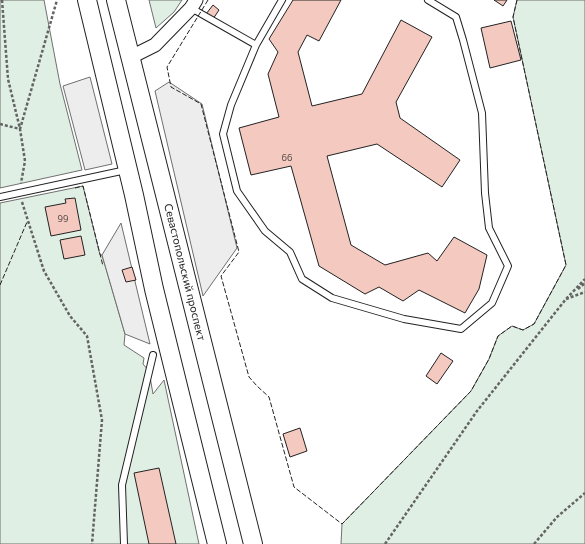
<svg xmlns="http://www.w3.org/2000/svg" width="585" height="544" viewBox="0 0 585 544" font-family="Commissioner,sans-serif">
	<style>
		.green { fill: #e0efe3; stroke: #6f6f6f }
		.parking { fill: #ededed; stroke: #6f6f6f }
		.building { fill: #f3c9c0; stroke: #222 }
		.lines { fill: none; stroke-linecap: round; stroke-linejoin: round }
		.service-casing { stroke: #222; stroke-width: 8 }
		.minor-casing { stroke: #222; stroke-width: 15 }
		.secondary-casing { stroke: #222; stroke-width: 20 }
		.path { stroke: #646464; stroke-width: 2.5; stroke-dasharray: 3 2; stroke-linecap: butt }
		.service { stroke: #fff; stroke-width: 6 }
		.minor { stroke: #fff; stroke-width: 13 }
		.secondary { stroke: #fff; stroke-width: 18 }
		.fence { stroke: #222; stroke-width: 1; stroke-dasharray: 5 2; stroke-linecap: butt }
		.labels { text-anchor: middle; stroke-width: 3; stroke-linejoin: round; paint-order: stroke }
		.number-label { font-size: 9px; fill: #564c4a }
		.street-label { font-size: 11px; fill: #222; stroke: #fff }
	</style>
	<rect width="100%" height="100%" fill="#fff"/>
	<!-- green -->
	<path class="green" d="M0,0H44L60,84L82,170L0,188Z
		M149,0H182L174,12L156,28Z
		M517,0H585V544H341L342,524L471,391L489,359L498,336L512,326L523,330L534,324L566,265L513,17Z
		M83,186L100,255H102L125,334L124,345L144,358L143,364L149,371L153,394L164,380L199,544H0V203Z"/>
	<!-- parking -->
	<path class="parking" d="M90,77L112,164L85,170L63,86Z
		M169,82L202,104L237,248L203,296L155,91Z
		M121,223L150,344L125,334L102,255Z"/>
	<!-- building -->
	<path class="building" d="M293,0H341L319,41L307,35L298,52L312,106L362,94L401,20L432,37L396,102L400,118L460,160L442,187L377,144L327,156L351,245L385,265L428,253L437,261L454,237L487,255L479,289L465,313L419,290L403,301L379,287L365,294L319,266L291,166L251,175L239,128L279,117L268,74L278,52L269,39Z
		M494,0H507L503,6Z
		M213,5L219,10L213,19L206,14Z
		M511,21L521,60L490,68L481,28Z
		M75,198L81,230L51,236L45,207L66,203L65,199Z
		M81,236L85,255L64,259L60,240Z
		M132,267L136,280L126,282L122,270Z
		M441,353L453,361L437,384L426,376Z
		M300,428L307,451L290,457L283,434Z
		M159,468L176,544H149L134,473Z"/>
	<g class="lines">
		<!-- service casing -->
		<g class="service-casing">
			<path id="service" d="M191,8L256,45L231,105L223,134L237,191L265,231L290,252L302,279L332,298L404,319L461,329L492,303L508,266L489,228L485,193L482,113L463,40L456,17L428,0
				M256,45L282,0
				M0,197L126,170
				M124,544L122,485L153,355"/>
		</g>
		<!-- minor casing -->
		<g class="minor-casing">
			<path id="minor" d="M131,57L155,45L191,8L196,0"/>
		</g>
		<!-- secondary casing -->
		<g class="secondary-casing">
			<path id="secondary" d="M87,0L134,195L154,289L217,544
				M116,0L253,544"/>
		</g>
		<!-- path -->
		<path class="path" d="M2,0L8,79L20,129L25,161L21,183
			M0,124L20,129L57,0
			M22,202L44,271L70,316L87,336L102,420L92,544
			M578,289L585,283
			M566,299L585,292
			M385,544L477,411L566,299L585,279
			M534,544L557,517L585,493"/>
		<!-- service -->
		<use href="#service" class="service"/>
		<!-- minor -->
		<use href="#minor" class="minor"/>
		<!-- secondary -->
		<use href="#secondary" class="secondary"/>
		<!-- fence -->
		<path class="fence" d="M208,0L167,67L171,87L201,104L239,252L221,276L249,377L257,386L269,397L294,487L342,524L471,391L489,359L498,336L512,326L523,330L534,324L566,265L513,17L517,0
			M75,188L83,186L103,266
			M0,285L27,222"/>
	</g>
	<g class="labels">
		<!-- number labels -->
		<g class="number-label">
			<text x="287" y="161">66</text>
			<text x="63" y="222">99</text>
		</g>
		<!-- street labels -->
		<g class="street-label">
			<text transform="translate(185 272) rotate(76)" y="4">Севастопольский проспект</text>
		</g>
	</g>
</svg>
